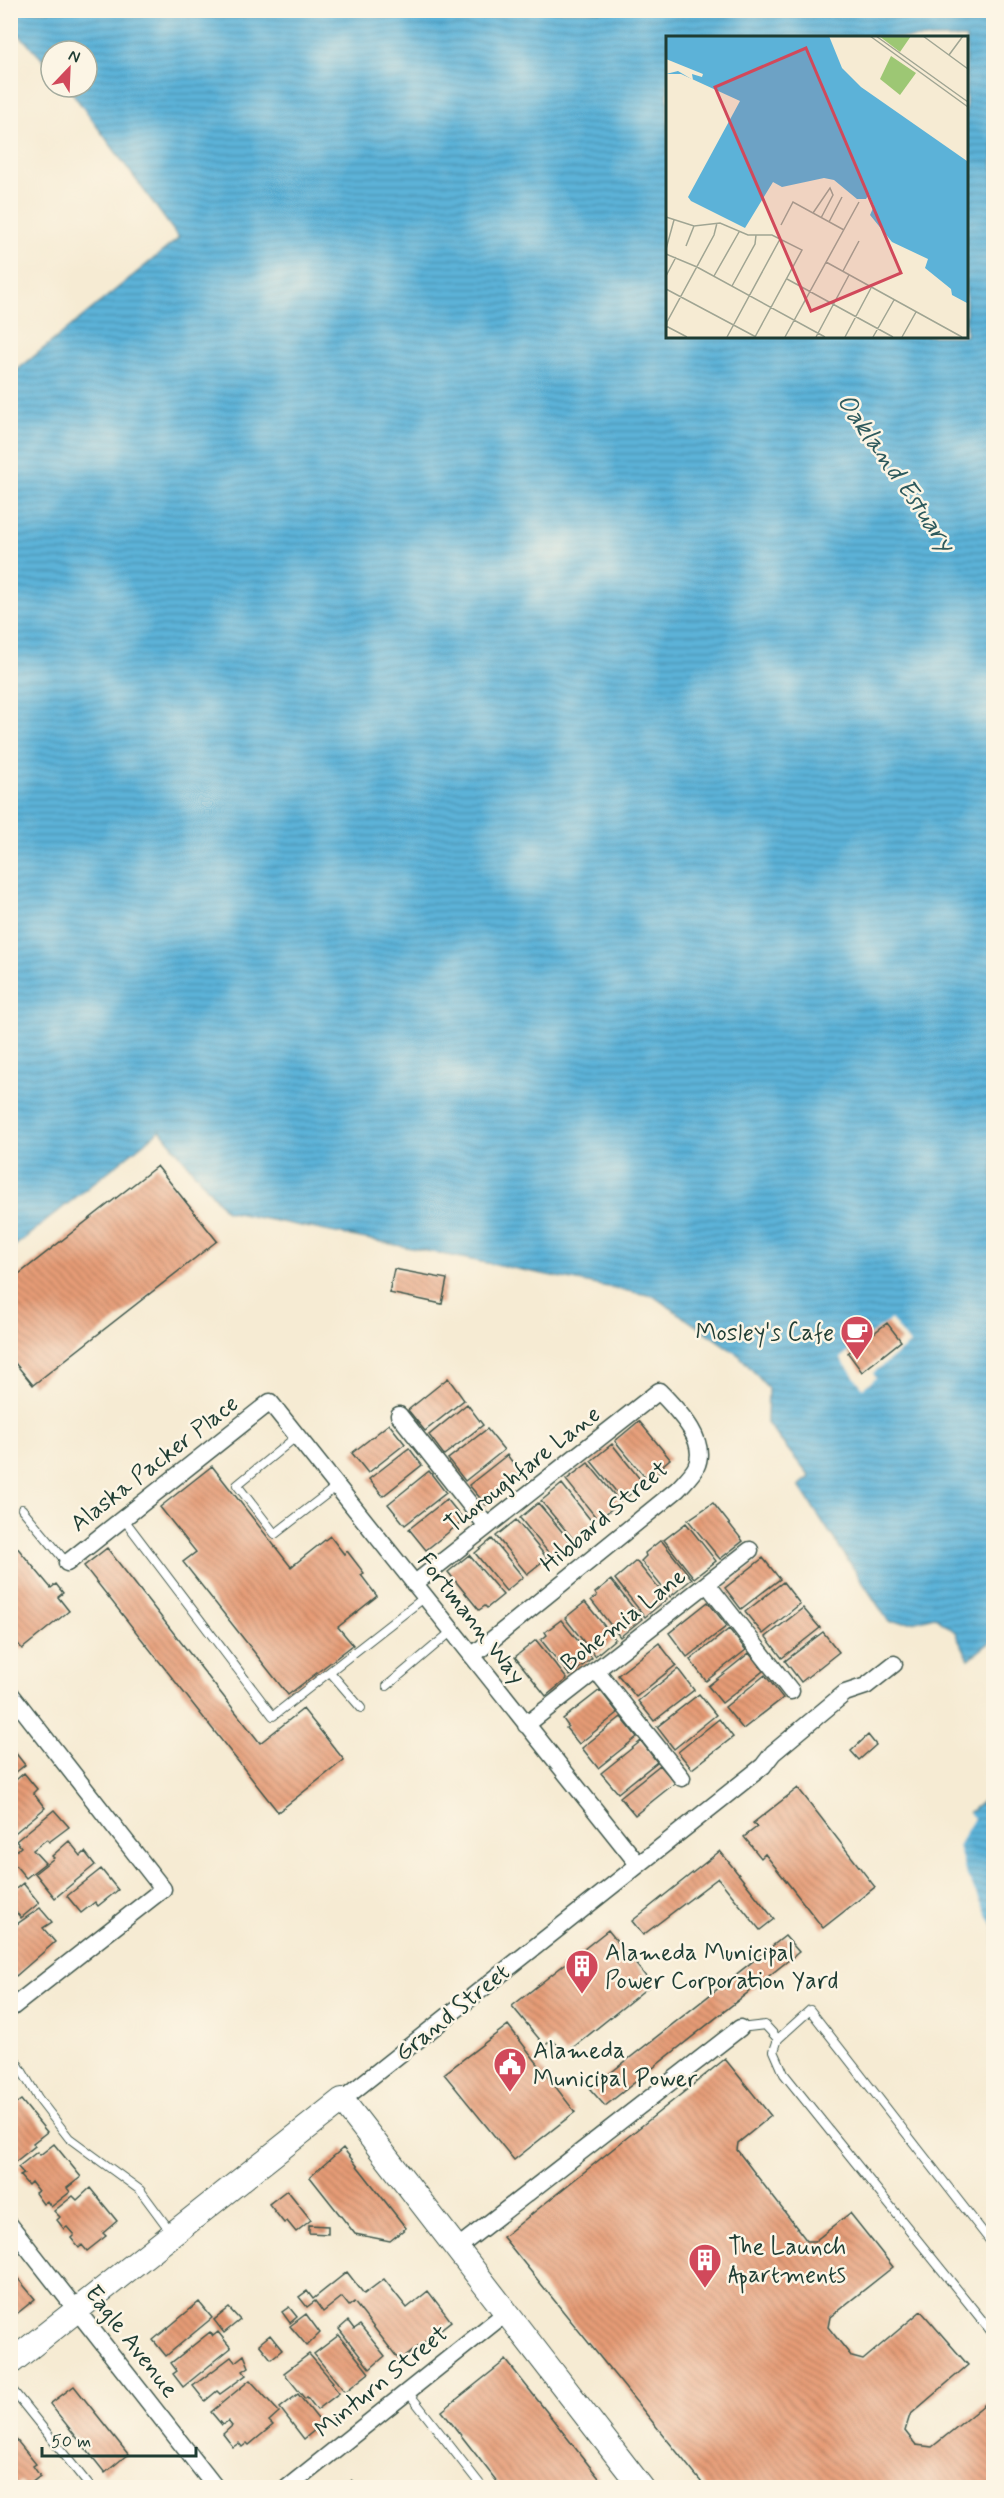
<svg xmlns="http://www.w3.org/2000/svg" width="1004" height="2498" viewBox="0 0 1004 2498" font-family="Mynerve,sans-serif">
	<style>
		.water { fill: url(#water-rules); stroke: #3e7886; stroke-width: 1.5; fill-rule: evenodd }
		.pier { fill: #f6ebd3 }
		.building { fill: url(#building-back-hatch) }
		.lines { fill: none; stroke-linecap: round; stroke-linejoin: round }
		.lane-casing { stroke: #3f574c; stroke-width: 10 }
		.street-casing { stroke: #3f574c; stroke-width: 19 }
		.secondary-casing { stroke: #3f574c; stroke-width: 26 }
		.lane { stroke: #fff; stroke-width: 8 }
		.street { stroke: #fff; stroke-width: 16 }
		.secondary { stroke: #fff; stroke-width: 24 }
		.labels { text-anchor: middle; stroke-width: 5; stroke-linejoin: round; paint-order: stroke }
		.poi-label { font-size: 24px; fill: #1f3d34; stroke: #fcf5e5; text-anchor: start }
		.street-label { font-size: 24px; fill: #1f3d34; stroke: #fcf5e5 }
		.water-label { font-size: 26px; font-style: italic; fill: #2e5a5d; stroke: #fcf5e5 }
		.inset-road { fill: none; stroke: #a0a593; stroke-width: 1.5 }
		.view { fill: #d1495b; fill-opacity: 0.15; stroke: #d1495b; stroke-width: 3 }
		.inset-edge { fill: none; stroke: #1f3d34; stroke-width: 3 }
	</style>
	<defs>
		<pattern id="water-rules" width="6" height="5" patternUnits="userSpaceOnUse" patternTransform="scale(1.5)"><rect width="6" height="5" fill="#5cb2d8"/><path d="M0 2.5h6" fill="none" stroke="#4b92b0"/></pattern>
		<pattern id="building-back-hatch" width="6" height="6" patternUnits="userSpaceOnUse" patternTransform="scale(1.5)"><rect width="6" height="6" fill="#e69b76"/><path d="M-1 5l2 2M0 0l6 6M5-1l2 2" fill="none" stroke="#ba8062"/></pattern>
	</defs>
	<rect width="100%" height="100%" fill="#fcf5e5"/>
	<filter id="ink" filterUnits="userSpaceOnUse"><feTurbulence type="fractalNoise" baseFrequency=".0167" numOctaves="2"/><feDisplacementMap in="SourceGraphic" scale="12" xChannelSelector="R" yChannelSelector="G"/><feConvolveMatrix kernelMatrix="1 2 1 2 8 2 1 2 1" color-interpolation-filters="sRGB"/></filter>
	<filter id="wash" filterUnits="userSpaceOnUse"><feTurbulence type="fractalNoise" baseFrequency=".008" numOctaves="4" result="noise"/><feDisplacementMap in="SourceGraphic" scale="24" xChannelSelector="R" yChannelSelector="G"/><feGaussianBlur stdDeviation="1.35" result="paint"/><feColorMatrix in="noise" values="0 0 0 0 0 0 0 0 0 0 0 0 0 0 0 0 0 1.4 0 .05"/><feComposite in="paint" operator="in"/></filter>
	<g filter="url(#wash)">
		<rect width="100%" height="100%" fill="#f6ebd3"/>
		<!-- water -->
		<path class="water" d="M11,11H993V1640L969,1659L955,1632L935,1616L912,1622H889L799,1486L810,1477L767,1423L768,1388L740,1356L653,1296L226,1211L160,1130L11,1249V375L179,238L68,87H87V51H51V68L11,26ZM668,38H966V336H668Z
			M993,1792V1967L946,1833Z"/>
		<!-- pier -->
		<path class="pier" d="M891,1319L910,1344L873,1373L876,1378L863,1388L840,1358Z
			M967,1811L974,1818L958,1846L966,1874L993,1926L994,1970L991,1968L946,1852L943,1833Z"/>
		<g id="blocks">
			<!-- building -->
			<path class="building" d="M157,1166L217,1241L33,1385L10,1357V1281Z
				M394,1269L447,1279L442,1304L389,1293Z
				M887,1323L901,1341L862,1372L848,1353Z
				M448,1378L464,1400L425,1431L408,1410Z
				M467,1404L483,1425L444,1455L429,1435Z
				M639,1421L670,1459L663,1465L665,1468L648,1481L615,1441Z
				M389,1424L405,1444L368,1473L352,1453Z
				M487,1429L504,1450L465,1481L448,1459Z
				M612,1444L643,1483L623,1500L591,1461Z
				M409,1448L422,1465L383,1496L369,1479Z
				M507,1455L523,1476L486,1505L469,1485Z
				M588,1463L620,1502L598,1520L566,1480Z
				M212,1466L291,1567L330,1536L344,1554L347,1551L364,1573L361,1575L377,1596L338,1627L353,1645L288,1695L183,1562L196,1552L160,1507Z
				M429,1471L446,1493L405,1525L388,1504Z
				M562,1484L593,1523L573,1539L541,1501Z
				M447,1499L464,1520L426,1550L409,1529Z
				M538,1503L570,1541L552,1557L520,1518Z
				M713,1503L743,1541L720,1559L688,1520Z
				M516,1520L547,1558L527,1574L496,1536Z
				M686,1523L716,1561L694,1578L664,1540Z
				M10,1539L51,1588L56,1584L63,1593L58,1597L69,1611L22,1649L10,1634Z
				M492,1539L523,1577L506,1591L475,1553Z
				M661,1540L692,1579L670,1597L641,1561L646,1556L645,1553Z
				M107,1548L260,1743L303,1709L344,1760L278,1812L84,1566Z
				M469,1555L503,1595L487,1608L485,1606L479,1610L448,1572Z
				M763,1558L780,1579L741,1609L725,1588Z
				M636,1561L667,1599L645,1617L615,1579Z
				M611,1580L642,1619L620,1637L591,1600L597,1596L595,1593Z
				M783,1582L800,1604L763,1634L745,1612Z
				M585,1602L615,1639L595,1656L565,1618Z
				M708,1602L727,1626L687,1657L669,1633Z
				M803,1608L820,1628L782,1658L766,1637Z
				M561,1620L592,1658L570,1676L541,1640L547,1635L545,1632Z
				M729,1629L746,1650L706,1681L690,1660Z
				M823,1632L839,1652L801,1682L785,1661Z
				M536,1640L567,1679L546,1696L515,1657Z
				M659,1643L676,1665L636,1697L618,1675Z
				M749,1653L763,1671L722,1703L708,1686Z
				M678,1669L694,1690L654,1721L638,1701Z
				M765,1675L783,1698L743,1729L725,1707Z
				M600,1690L618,1713L579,1744L566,1728L568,1726L563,1719Z
				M699,1694L716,1715L674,1749L657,1727Z
				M621,1717L637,1737L598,1768L582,1748Z
				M719,1719L733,1737L692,1769L678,1752Z
				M868,1735L876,1745L859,1760L851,1751Z
				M641,1741L657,1762L618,1793L601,1773Z
				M14,1751L25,1765L10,1777V1752Z
				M660,1765L675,1783L635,1815L620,1797Z
				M24,1773L37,1789L33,1793L45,1808L10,1837V1785Z
				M798,1788L875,1887L823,1928L765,1854L761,1858L744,1837L757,1827L753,1823Z
				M54,1810L69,1827L49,1842L47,1839L33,1850L45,1863L26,1878L10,1859V1856L21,1847L16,1841Z
				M69,1841L81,1856L85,1852L95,1865L55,1898L35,1873L54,1858L52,1856Z
				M720,1851L774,1919L760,1930L718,1878L643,1935L632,1921Z
				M101,1869L118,1890L98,1906L95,1902L81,1913L67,1896Z
				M23,1883L39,1903L21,1918L10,1905V1890L12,1892Z
				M40,1908L52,1922L43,1928L55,1942L16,1976L10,1969V1929Z
				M608,1930L652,1984L565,2054L552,2039L545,2046L512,2006Z
				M785,1936L799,1952L605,2106L590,2089Z
				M508,2025L575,2112L514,2160L444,2074Z
				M725,2059L771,2116L738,2143L737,2150L807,2241H815L850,2213L893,2267L830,2317L828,2327L852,2357L863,2360L921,2311L968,2365L910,2415L905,2431L916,2445L932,2447L994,2397V2484L989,2488H706L503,2237Z
				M21,2100L47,2132L33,2143L35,2146L15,2162L10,2155V2108Z
				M54,2144L81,2177L67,2188L70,2192L51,2207L47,2201L43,2204L35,2193L38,2191L31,2182L28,2185L20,2176L24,2174L18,2167L37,2152L40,2155Z
				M343,2148L406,2228L390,2241L355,2234L310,2177Z
				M90,2188L117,2221L103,2233L106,2236L87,2251L82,2245L79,2248L71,2238L74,2235L67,2227L64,2229L57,2220L60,2217L54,2211L73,2196L77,2200Z
				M287,2190L311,2220L296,2232L287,2221L284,2223L269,2204Z
				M309,2225L328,2226V2234L309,2233Z
				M10,2269L35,2299L14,2316L10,2312Z
				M347,2272L364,2294L384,2279L407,2308L428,2291L451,2321L400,2361L354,2302L349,2306L342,2297L323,2312L315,2301L307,2307L299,2297L307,2291L313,2299Z
				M199,2302L212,2318L166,2356L153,2340Z
				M289,2307L297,2317L290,2323L282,2312Z
				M229,2308L240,2320L224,2333L214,2320Z
				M306,2314L320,2333L307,2346L290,2326Z
				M348,2321L354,2329L360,2325L385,2356L370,2369L339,2329Z
				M210,2332L213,2336L218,2332L231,2348L183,2387L173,2374L177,2371L171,2363Z
				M270,2335L282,2350L271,2359L259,2344Z
				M339,2335L369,2373L345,2392L314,2354Z
				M309,2354L333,2382L331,2383L339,2393L317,2410L307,2397L305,2399L284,2373Z
				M244,2355L249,2367L243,2371L246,2375L220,2394L217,2391L205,2401L193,2386L231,2357L235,2362Z
				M506,2360L602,2482L597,2486L598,2488H502L442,2411Z
				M250,2380L279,2412L269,2421L273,2425L249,2445L247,2443L242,2447L239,2443L233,2447L223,2434L232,2426L228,2421L222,2425L211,2412Z
				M74,2386L128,2454L105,2473L50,2404Z
				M298,2394L322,2424L304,2439L280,2408Z
				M10,2432L36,2464L33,2466L40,2476L26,2487L21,2481L15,2486L10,2480Z
				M352,2480L358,2488H343Z"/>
		</g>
	</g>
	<g filter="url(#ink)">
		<use href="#blocks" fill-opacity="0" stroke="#3f574c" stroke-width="1.5"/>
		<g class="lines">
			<!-- lane casing -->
			<g class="lane-casing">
				<path id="lane" d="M297,1436L237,1485L275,1534L337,1486
					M22,1509L67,1563
					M123,1518L273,1716L425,1597
					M330,1672L361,1708
					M387,1686L452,1631
					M740,2028L765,2025L778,2039
					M10,2051L38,2098L69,2138L140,2190L171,2232
					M994,2246L810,2010L778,2039L774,2051L784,2074L994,2335
					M10,2387L91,2488
					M407,2391L483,2488"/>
			</g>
			<!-- street casing -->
			<g class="street-casing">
				<path id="street" d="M399,1415L487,1526
					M67,1563L270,1402L638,1864
					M414,1584L659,1391C676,1409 709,1440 696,1467C692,1475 683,1483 678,1489L472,1656
					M707,1584L791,1691
					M596,1670L682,1778
					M10,1693L163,1889L10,2009
					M526,1725L750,1550
					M342,2100L763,1766L773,1753L845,1693L866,1686L894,1664
					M10,2225L216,2488
					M457,2248L740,2028
					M287,2488L507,2312"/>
			</g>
			<!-- secondary casing -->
			<g class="secondary-casing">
				<path id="secondary" d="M10,2363L342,2100L642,2488"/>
			</g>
			<!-- lane -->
			<use href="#lane" class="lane"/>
			<!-- street -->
			<use href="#street" class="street"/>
			<!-- secondary -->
			<use href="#secondary" class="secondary"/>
		</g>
	</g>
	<!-- icons -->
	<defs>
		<g id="cafe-pin" transform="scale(1.725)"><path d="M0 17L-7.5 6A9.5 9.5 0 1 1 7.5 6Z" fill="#d1495b" stroke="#fcf5e5"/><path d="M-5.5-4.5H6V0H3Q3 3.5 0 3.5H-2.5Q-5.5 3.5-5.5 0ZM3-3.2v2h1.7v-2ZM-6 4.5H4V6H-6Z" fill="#fff"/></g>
		<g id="building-pin" transform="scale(1.725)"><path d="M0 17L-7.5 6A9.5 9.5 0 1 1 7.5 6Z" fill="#d1495b" stroke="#fcf5e5"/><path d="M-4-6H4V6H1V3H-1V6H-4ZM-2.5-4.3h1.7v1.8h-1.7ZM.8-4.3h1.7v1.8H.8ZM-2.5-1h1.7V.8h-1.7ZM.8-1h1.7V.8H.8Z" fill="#fff"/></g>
		<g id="civic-pin" transform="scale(1.725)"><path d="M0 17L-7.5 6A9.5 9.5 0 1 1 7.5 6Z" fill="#d1495b" stroke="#fcf5e5"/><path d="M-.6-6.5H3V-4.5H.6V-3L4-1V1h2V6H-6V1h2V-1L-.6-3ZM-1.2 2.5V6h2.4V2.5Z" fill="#fff"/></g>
	</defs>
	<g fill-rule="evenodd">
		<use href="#cafe-pin" x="857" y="1332"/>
		<use href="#building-pin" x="582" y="1966"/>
		<use href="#civic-pin" x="510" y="2064"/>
		<use href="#building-pin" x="705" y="2260"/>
	</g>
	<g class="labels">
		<!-- poi labels -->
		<g class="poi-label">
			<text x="834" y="1340" text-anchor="end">Mosley's Cafe</text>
			<text x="605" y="1960">Alameda Municipal<tspan x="605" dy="28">Power Corporation Yard</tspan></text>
			<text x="533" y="2058">Alameda<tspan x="533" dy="28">Municipal Power</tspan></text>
			<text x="728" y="2254">The Launch<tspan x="728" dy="28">Apartments</tspan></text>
		</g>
		<!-- street labels -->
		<g class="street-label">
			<text transform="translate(154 1463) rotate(-38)" y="8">Alaska Packer Place</text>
			<text transform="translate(522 1469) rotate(-38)" y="8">Thoroughfare Lane</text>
			<text transform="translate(604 1516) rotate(-40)" y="8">Hibbard Street</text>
			<text transform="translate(472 1618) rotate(52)" y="8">Fortmann Way</text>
			<text transform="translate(623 1619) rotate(-38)" y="8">Bohemia Lane</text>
			<text transform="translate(452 2012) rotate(-39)" y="8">Grand Street</text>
			<text transform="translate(132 2341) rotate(52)" y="8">Eagle Avenue</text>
			<text transform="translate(381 2381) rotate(-39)" y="8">Minturn Street</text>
		</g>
		<!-- water labels -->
		<g class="water-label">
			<text transform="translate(897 472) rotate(55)" y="9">Oakland Estuary</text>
		</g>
	</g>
	<!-- overview -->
	<g transform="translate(666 36)">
		<rect width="302" height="302" fill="#f6ebd3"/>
		<path d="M213,0H245L234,16Z" fill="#9dc774"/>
		<path d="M225,20L250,37L234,59L214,43Z" fill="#9dc774"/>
		<path d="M0,0H163L176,32L195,51L301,125V267L286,259L285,253L259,232L262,223L226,206L204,179L208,170L203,158L200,163H191L168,144L158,142L116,151L107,146L79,192L25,165L22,161L74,65L15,38H0Z" fill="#5cb2d8"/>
		<path d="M0,23L37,38L36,41L26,38L27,44L12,35L0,38Z" fill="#f6ebd3"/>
		<path class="inset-road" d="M204,0L302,71M210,0L302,66M257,0L302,33M283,19L297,0M147,177L164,152L167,159L155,182M0,181L28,190L54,187L82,199H106L136,214L89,301M163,186L176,161M115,189L127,166L178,194M20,210L28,190M0,213L8,184M0,218L31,231L159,301M160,226L296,301M177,235L193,205M0,240L10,221M48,240L73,196M121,243L227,301M66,250L89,208L90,199M0,253L90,301M0,290L21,301M0,295L1,286L48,199L51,187M61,301L114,203M119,301L193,166M150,301L183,239M179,301L205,252M207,301L228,264M236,301L250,276"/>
		<path class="view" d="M140,12L235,237L145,275L49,51Z"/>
		<rect width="302" height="302" class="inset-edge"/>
	</g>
	<!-- margin -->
	<rect width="1004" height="2498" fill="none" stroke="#fcf5e5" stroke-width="36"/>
	<!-- north arrow -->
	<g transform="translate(69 69) rotate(23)"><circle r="28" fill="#fcf5e5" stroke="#a4ab9e" stroke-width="1.5"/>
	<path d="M0-4.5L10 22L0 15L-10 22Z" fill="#d1495b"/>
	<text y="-9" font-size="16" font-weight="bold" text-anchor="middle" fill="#1f3d34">N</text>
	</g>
	<!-- scale -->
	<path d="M42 2447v9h154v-9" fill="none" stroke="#1f3d34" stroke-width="3"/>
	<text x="51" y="2447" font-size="18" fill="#1f3d34" stroke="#fcf5e5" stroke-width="4.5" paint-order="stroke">50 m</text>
</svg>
